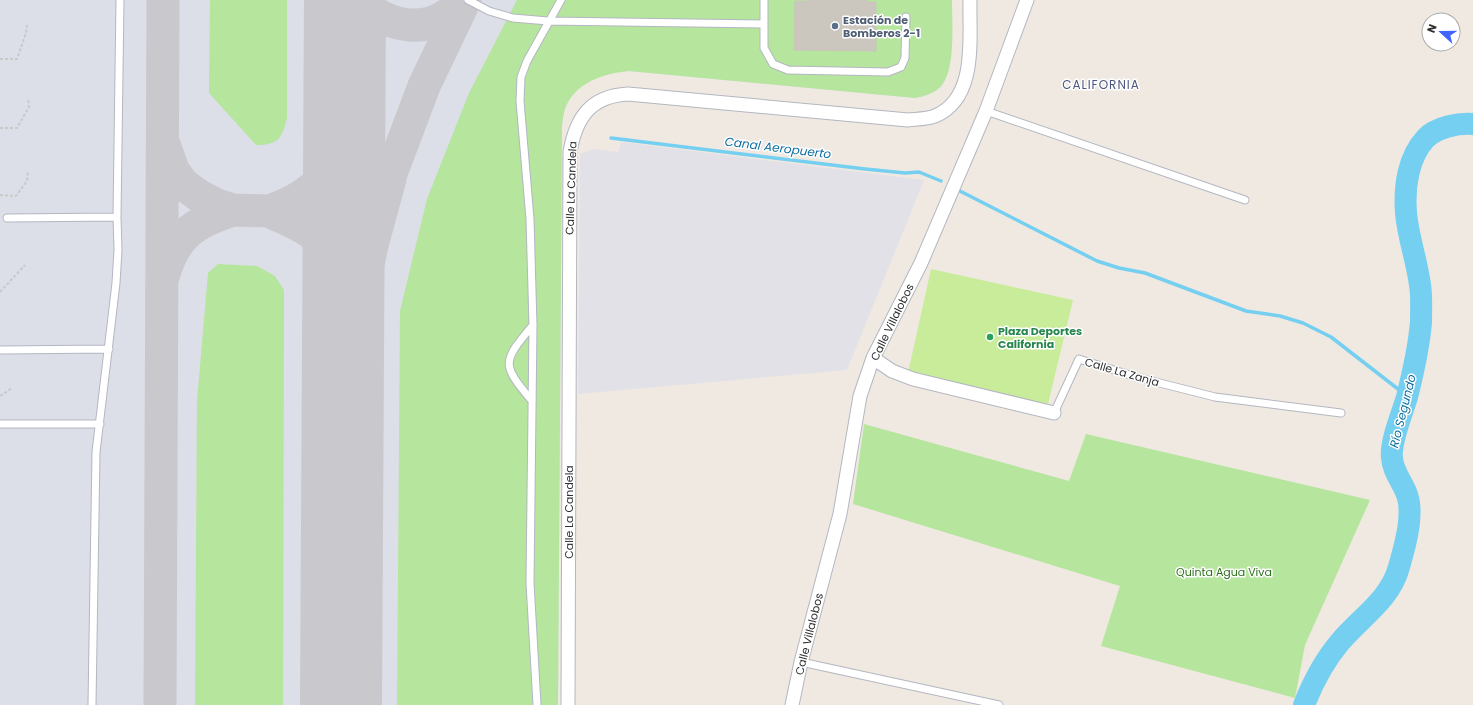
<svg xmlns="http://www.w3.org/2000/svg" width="1473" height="705" viewBox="0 0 1473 705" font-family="Poppins,sans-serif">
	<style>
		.industrial { fill: #e3e1e8 }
		.airport { fill: #dcdee8 }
		.green { fill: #b6e59e }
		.pitch { fill: #c9ec9a }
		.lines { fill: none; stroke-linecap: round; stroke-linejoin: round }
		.stream { stroke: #75cff0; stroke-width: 3.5 }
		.river { stroke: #75cff0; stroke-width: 22 }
		.taxiway { stroke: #c9c8cc; stroke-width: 33 }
		.runway { stroke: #c9c8cc; stroke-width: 82 }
		.building { fill: #cbc7bf; stroke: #cbc5ba }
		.lane-casing { stroke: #b4b7c1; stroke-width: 9 }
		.street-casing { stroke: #b4b7c1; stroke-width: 15 }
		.path { stroke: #c9c9c9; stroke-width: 2; stroke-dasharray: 3 2; stroke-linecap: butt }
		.lane { stroke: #fff; stroke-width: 7 }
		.street { stroke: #fff; stroke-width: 13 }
		.service-dot { fill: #5c6f8a; stroke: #fff; stroke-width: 1.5 }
		.leisure-dot { fill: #2e9e5b; stroke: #fff; stroke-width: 1.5 }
		.labels { text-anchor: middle; stroke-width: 3; stroke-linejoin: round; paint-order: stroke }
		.service-label { font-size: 11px; font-weight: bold; fill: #4e5e75; stroke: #fff; text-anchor: start }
		.street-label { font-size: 11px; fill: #2e2e2e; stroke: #fff }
		.leisure-label { font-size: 11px; font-weight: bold; fill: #27864d; stroke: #fff; text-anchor: start }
		.park-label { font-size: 11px; fill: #2c6e1b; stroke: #fff }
		.neighbourhood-label { font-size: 12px; letter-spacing: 1px; fill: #4d5680; stroke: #fff }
		.water-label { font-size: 12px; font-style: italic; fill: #0d6fa3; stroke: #fff }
	</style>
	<rect width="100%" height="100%" fill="#efe9e1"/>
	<!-- industrial -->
	<path class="industrial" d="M621,142L924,180L847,370L578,394L580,154L593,149L618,152Z"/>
	<!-- airport -->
	<path class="airport" d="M0,0H952L951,58L948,72L941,87L925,96L915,98L629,71L614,72L597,77L579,88L571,97L564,110L562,125L558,705H0Z"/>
	<!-- green -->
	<path class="green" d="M210,0H287V118C282,138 279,145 256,145L209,93Z
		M517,0H952C952,21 956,73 940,87C933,94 924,96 915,98L629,71C604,73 574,83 565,109C563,114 563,120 562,125L558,705H397L400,311L427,199L469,93Z
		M218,264L257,266L275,276L284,290L283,705H195L197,401L208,273Z
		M864,424L1069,481L1086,434L1370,500L1305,645L1295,698L1101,646L1120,586L853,504Z"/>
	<!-- pitch -->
	<path class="pitch" d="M931,269L1073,300L1048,404L908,373Z"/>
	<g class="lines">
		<!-- stream -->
		<path class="stream" d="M611,138L865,169L905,173L919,172L941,181
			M958,190L1097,261L1119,268L1145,273L1246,311L1280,316L1303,323L1331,337L1407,396"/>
		<!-- river -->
		<path class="river" d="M1304,705C1313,682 1324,661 1340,642C1361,617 1390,600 1399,567C1405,546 1415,512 1406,492C1401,480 1393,471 1392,458C1390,442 1402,414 1407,397C1413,373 1419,347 1421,322C1421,310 1422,296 1420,285C1417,261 1408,237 1406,213C1404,187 1408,157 1426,138C1437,127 1458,123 1473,124"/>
		<!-- taxiway -->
		<path class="taxiway" d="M361,0C365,4 370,10 375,13C393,25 420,30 440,19C449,15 457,7 465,0
			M165,147L173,170L183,184L198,195L217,205L233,210L268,211L344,212L356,208L370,201L383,188L392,171L424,86L465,0
			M272,210C303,199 328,182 338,149C342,136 343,121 346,107
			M275,214C299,224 322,235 334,258C339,266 341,277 343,285
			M164,274C175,235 195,222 233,210
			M343,413L362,293L372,245L390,179
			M160,705L163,0"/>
		<!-- runway -->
		<path class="runway" d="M341,705L345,0"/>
	</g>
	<!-- building -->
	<path class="building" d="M810,0H867V2H876V51L794,50L795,1H810Z"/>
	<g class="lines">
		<!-- lane casing -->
		<g class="lane-casing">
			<path id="lane" d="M468,0L489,11L513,18L548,21L764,24V0
				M764,24V48L773,64L788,70L888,72L901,67L905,58L906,17
				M986,111L1245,200
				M7,218L117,217
				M0,350L109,349
				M532,401C501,364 502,362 533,325
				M1054,413L1079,359L1136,377L1215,397L1341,413
				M0,424H100
				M801,662L999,705
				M92,705L96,452L116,283L118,250L117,217L120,0
				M537,705L530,583L533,325L530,219L520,101L521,77L527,61L561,0"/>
		</g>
		<!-- street casing -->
		<g class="street-casing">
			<path id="street" d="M873,358L892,371L913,379L1054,413
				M568,705L570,152C576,117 591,96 628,94L908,120C917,119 927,119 935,116C978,98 969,38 970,0
				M792,705L801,662L840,514L860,396L873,358L921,263L986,111L1027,0"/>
		</g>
		<!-- path -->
		<path class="path" d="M0,59H17L26,33L27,25
			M0,128H17L29,107L28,98
			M0,195L16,196L27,181L28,172
			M0,292L25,265
			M0,396L12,388"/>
		<!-- lane -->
		<use href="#lane" class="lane"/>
		<!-- street -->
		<use href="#street" class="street"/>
	</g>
	<!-- markers -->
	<circle class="service-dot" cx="835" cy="26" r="4"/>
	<circle class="leisure-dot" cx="990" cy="337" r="4"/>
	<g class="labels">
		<!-- service labels -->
		<g class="service-label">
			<text x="843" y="24">Estación de<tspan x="843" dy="13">Bomberos 2-1</tspan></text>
		</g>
		<!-- street labels -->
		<g class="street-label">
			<text transform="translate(571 188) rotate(-88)" y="4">Calle La Candela</text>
			<text transform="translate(892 322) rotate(-64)" y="4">Calle Villalobos</text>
			<text transform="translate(1122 372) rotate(16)" y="4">Calle La Zanja</text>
			<text transform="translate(569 512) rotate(-90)" y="4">Calle La Candela</text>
			<text transform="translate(809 634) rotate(-76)" y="4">Calle Villalobos</text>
		</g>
		<!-- leisure labels -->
		<g class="leisure-label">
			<text x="998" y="335">Plaza Deportes<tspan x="998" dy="13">California</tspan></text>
		</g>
		<!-- park labels -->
		<g class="park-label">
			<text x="1224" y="576">Quinta Agua Viva</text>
		</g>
		<!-- neighbourhood labels -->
		<g class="neighbourhood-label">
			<text x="1101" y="89">CALIFORNIA</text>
		</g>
		<!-- water labels -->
		<g class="water-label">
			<text transform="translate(778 148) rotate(7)" y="4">Canal Aeropuerto</text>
			<text transform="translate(1403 411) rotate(-76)" y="4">Río Segundo</text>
		</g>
	</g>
	<!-- north arrow -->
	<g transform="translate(1441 32) rotate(291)"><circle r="19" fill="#ffffff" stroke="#ababab"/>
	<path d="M0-3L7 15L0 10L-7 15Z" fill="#4264fb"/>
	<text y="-6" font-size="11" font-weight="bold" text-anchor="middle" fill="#2e2e2e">N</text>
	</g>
</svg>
